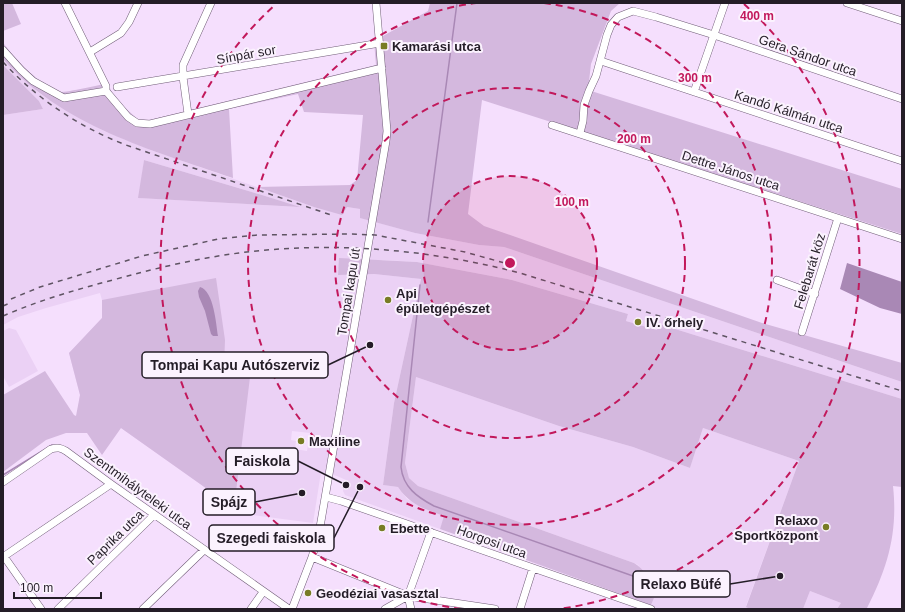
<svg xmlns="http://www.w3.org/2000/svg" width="905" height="612" viewBox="0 0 905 612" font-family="Arial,sans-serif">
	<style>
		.built { fill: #ebd1f5; fill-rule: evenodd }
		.green { fill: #d4b8de }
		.water { fill: #a988b5 }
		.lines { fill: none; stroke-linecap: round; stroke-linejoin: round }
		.stream { stroke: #a988b5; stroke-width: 1.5 }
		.minor-casing { stroke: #715e78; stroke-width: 8 }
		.minor { stroke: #fff; stroke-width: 7 }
		.rail { stroke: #5f5463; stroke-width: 1.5; stroke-dasharray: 5 5; stroke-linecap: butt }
		.ring { fill: none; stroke: #c2185b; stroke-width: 2; stroke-dasharray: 7 5 }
		.poi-dot { fill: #787c25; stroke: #fbf2fe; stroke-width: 1.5 }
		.labels { text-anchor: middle; stroke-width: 4; stroke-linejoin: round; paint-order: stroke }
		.poi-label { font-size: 13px; font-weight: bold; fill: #241d27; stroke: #fbf2fe; text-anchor: start }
		.street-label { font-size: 13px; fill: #241d27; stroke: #fbf2fe }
		.centre { fill: #c2185b; stroke: #fbf2fe; stroke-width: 2 }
		.ring-label { font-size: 12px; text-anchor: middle; font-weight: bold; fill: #c2185b; stroke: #fbf2fe; stroke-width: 4; stroke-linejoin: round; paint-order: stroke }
		.leader { fill: none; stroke: #241d27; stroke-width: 1.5 }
		.callout-dot { fill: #241d27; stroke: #fbf2fe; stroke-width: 1.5 }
		.callout { fill: #fbf2fe; stroke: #241d27; stroke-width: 1.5 }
		.callout-label { font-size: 14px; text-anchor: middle; font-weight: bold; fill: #241d27 }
	</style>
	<rect width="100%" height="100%" fill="#f5dffd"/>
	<!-- built -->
	<path class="built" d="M3,59L39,93L66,110L104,131L151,150L314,207H347L360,209L361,218L415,233L479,245L504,247L902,382V399L659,324L657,330L626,321L628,314L512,280L417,262L383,260L338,269V275L374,274L421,279L394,403L383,485L398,487L407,499L422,507L445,516L440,529L345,495L343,491L346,480L337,476L321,472L313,523L245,514L234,508L121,428L77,417L80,395L69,353L102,318V300L100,293L46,308L18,317L3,325V115L43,109L39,101L3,65ZM144,160L262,195L298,207L139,198ZM292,431L310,433L307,451L295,449L296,441L291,440Z
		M9,328L16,330L38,371L9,387L3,376V331Z
		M416,377L559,426L633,447L690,468L703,428L799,461L746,606L750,609H638L641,601L651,604L654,598L651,597L652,591L638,565L634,563L418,486L409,478L405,463Z
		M810,591L841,603L837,609H803Z"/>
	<!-- green -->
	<path class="green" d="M3,3H12L21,24L3,31Z
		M430,3H620L611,11L591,64L588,90L902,189V234L482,100L468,214L484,226L762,323L902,363V382L504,247L479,245L415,233L360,218V209L347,207L342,215L314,207L257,187L350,185L357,180L363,115L304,112L298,94L229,109L233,178C151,150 62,126 3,59V42C10,55 44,89 59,92C64,93 100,85 108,83L114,98L141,122L376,65L374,41L428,11Z
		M3,65L39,101L43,109L3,115Z
		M144,160L262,195L300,207L138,198Z
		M339,258L417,262L512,280L628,314L626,321L657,330L659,324L902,399V487L893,486C898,532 888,567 867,608L866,609H837L841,603L810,591L803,609H750L746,607L799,461L703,428L690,468L633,447L559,426L416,377L405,463L409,478L418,486L634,563C646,570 654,585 651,597L654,598L651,605L440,529L444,516C425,509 410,505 398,487L383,485L394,403L421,279L374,274L338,275Z
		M216,278L225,340L224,367L251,369L234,508L121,428L102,455L87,433H66L46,440L3,472V395L45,371L74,415L76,416L80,395L69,353L102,318V300Z"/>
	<!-- water -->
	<path class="water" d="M847,263L902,282V314L880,308L840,289Z
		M200,287C214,291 216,324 218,336H213L211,334L205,311L199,297L198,291Z"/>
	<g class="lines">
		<!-- stream -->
		<path class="stream" d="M428,222L457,3
			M420,285L401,467C403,487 417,497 434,506L633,576C640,580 639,588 638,596
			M3,475L52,445"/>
		<!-- minor casing -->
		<g class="minor-casing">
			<path id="minor" d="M65,3L106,86V91L128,117L137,123L150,124L382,68
				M847,3L902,21
				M3,50L21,70L33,81L64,98L106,91
				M90,52L121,33L129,22L138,3
				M601,61L902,161
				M117,87L380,43
				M694,92L725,3
				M188,114L183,77V65L211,3
				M552,125L902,239
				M580,133L583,121L584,105L589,91L596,76L607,35L611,25L618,17L633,11L656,17L714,35L902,99
				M777,280L815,294
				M802,332L838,218
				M3,482L51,449C58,447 61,448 66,451L111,484L289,609
				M326,497L341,501L651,609
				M3,555L41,609
				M3,557L111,484
				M312,557L408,596L495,609
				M58,609L154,515
				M143,609L204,550
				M251,609L263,592
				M292,609L312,557L319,533L386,141L387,131L376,3
				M385,609L408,596
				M411,609L408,596L431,532
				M520,609L533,568"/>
		</g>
		<!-- minor -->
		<use href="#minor" class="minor"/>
		<!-- rail -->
		<path class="rail" d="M3,62C37,99 79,127 126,145L334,216
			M11,299L40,287L142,256L218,239L258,235L352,234L375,235L465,252L508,264
			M3,306L12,302
			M3,316C42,299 82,288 124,277C161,267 200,258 239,253C333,241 428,249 520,273L902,391"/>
	</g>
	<!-- distance rings -->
	<circle cx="510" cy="263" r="87" fill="#c2185b" fill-opacity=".12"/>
	<g class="ring">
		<circle cx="510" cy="263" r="87"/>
		<circle cx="510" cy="263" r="175"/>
		<path d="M544 3A262 262 0 1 1 476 3"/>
		<path d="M461 609A349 349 0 0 1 276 4M744 4A349 349 0 0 1 559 609"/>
	</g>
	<!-- markers -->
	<g class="poi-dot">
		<rect x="380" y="42" width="8" height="8" rx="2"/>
		<circle cx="388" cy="300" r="4"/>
		<circle cx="638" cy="322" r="4"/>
		<circle cx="301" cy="441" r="4"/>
		<circle cx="826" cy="527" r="4"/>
		<circle cx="382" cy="528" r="4"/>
		<circle cx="308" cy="593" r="4"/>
	</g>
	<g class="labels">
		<!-- poi labels -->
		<g class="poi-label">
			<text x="392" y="51">Kamarási utca</text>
			<text x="396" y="298">Api<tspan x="396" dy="15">épületgépészet</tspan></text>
			<text x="646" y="327">IV. őrhely</text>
			<text x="309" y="446">Maxiline</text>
			<text x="818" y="525" text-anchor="end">Relaxo<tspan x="818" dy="15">Sportközpont</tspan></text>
			<text x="390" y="533">Ebette</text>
			<text x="316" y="598">Geodéziai vasasztal</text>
		</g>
		<!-- street labels -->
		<g class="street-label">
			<text transform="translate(246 54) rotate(-10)" y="5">Sínpár sor</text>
			<text transform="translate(808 55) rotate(19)" y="5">Gera Sándor utca</text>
			<text transform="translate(789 111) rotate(18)" y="5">Kandó Kálmán utca</text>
			<text transform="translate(731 170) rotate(18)" y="5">Dettre János utca</text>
			<text transform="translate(809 271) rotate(-73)" y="5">Felebarát köz</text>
			<text transform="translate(348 292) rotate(-81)" y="5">Tompai kapu út</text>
			<text transform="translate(138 488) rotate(36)" y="5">Szentmihályteleki utca</text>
			<text transform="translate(115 537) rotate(-44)" y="5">Paprika utca</text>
			<text transform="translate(492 541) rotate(20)" y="5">Horgosi utca</text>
		</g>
	</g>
	<circle cx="510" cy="263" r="6" class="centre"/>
	<g class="ring-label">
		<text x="757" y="20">400 m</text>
		<text x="695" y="82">300 m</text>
		<text x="634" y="143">200 m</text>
		<text x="572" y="206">100 m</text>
	</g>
	<!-- callouts -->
	<path class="leader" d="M370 345L328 365M346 485L298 461M302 493L255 502M360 487L334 538M780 576L730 584"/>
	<g class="callout-dot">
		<circle cx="370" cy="345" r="4"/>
		<circle cx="346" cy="485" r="4"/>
		<circle cx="302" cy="493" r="4"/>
		<circle cx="360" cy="487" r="4"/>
		<circle cx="780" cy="576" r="4"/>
	</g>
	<g class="callout">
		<rect x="142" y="352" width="186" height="26" rx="4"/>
		<rect x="226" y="448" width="72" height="26" rx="4"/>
		<rect x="203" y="489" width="52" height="26" rx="4"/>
		<rect x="209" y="525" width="125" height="26" rx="4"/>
		<rect x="633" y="571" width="97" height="26" rx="4"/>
	</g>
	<g class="callout-label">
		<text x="235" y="370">Tompai Kapu Autószerviz</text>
		<text x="262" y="466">Faiskola</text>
		<text x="229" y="507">Spájz</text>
		<text x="271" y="543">Szegedi faiskola</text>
		<text x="681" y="589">Relaxo Büfé</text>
	</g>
	<!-- border -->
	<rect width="905" height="612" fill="none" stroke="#241d27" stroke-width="8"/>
	<!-- scale -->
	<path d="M14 592v6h87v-6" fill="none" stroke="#241d27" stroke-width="2"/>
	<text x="20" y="592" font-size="12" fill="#241d27" stroke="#fbf2fe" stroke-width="3" paint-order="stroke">100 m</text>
</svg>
